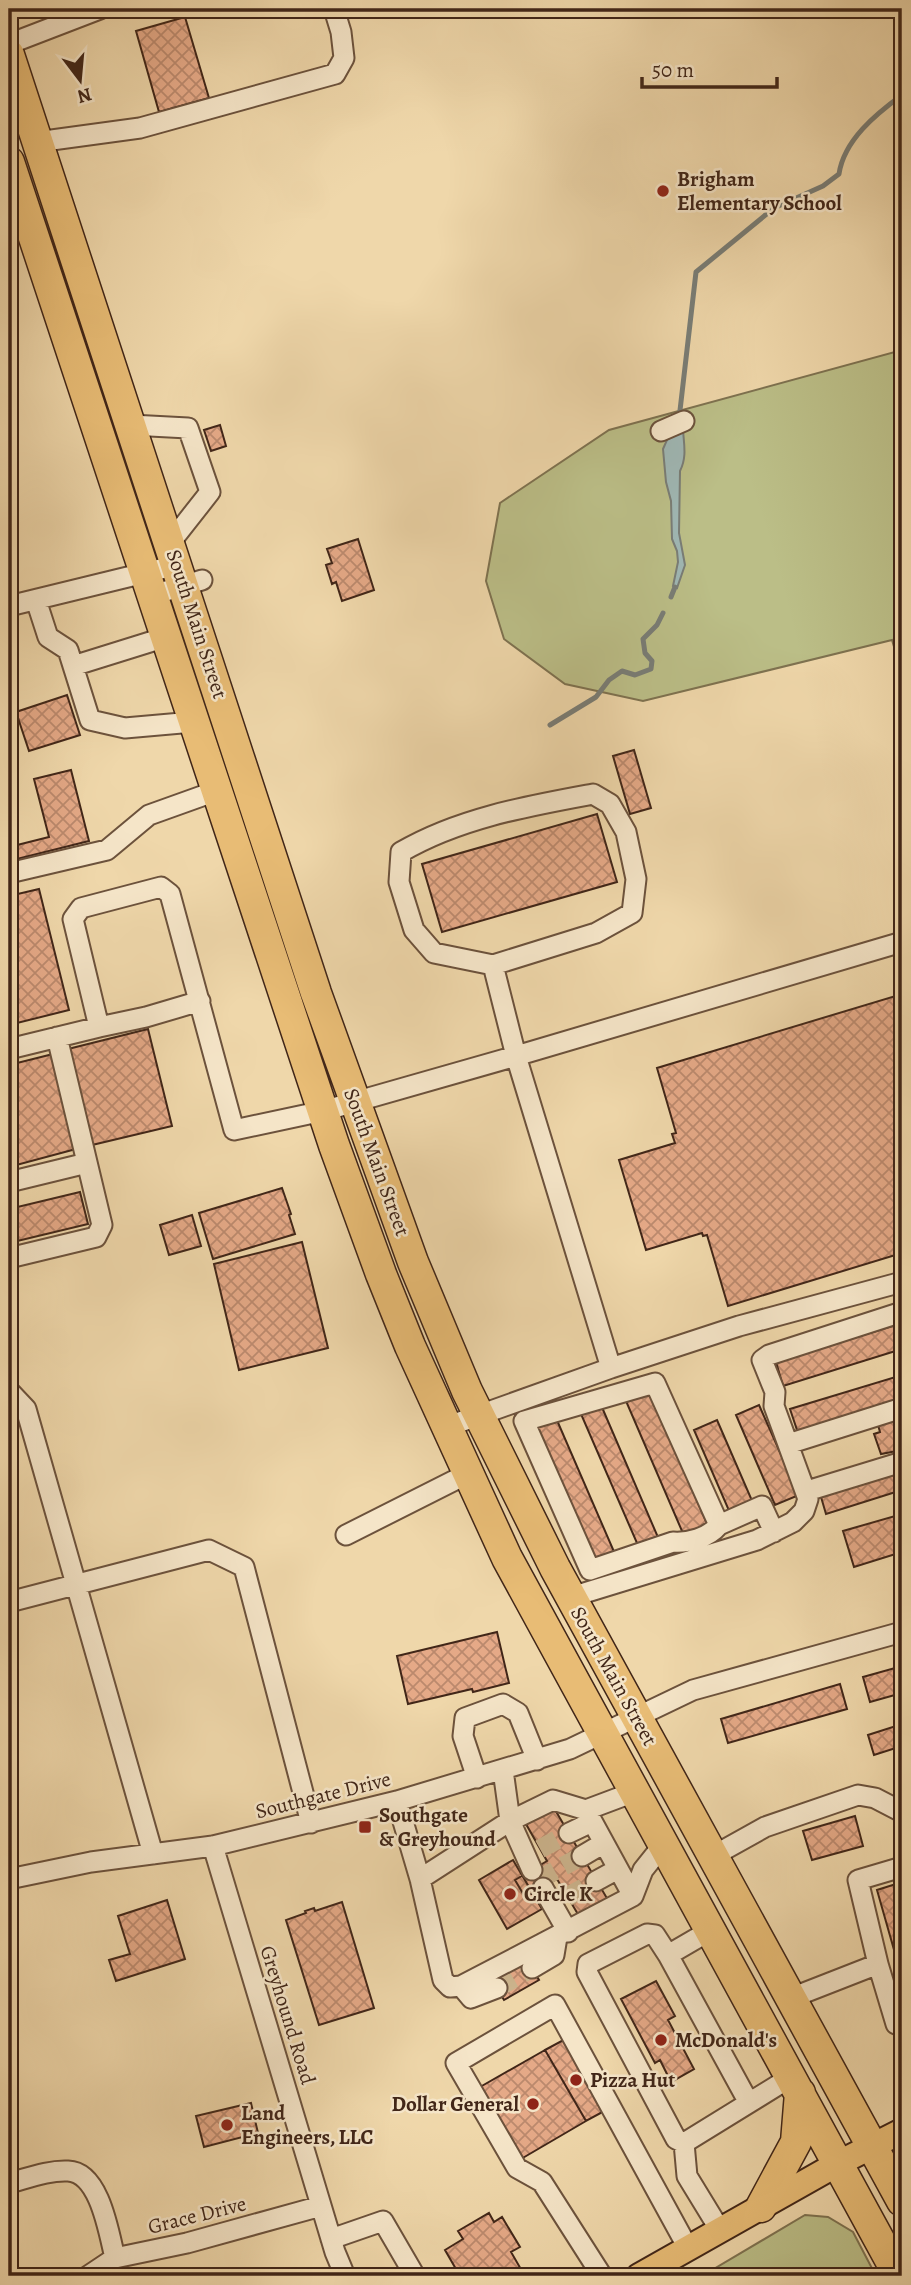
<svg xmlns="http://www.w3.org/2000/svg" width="911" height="2285" viewBox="0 0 911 2285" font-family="Alegreya,serif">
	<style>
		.green { fill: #bbbe87; stroke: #7e7250; stroke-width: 2 }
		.water { fill: #9fb7b4; stroke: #797d76; stroke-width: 2 }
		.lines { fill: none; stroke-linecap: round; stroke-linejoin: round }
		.stream { stroke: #797d76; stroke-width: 5 }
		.building { fill: url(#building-cross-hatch); stroke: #412618; stroke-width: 2 }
		.minor-tunnel { stroke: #ccb48d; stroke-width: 19; stroke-dasharray: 19 10; stroke-linecap: butt }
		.minor-casing { stroke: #6c523c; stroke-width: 23 }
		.major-casing { stroke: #412618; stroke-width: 28 }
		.highway-casing { stroke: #412618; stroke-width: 33 }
		.minor { stroke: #f5e5c8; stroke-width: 19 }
		.major { stroke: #e8bc75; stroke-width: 24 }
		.highway { stroke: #e8bc75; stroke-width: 30 }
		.poi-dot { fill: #8f2418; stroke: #f5e5c8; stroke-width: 2.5 }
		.labels { text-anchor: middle; stroke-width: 5; stroke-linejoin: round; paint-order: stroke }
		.poi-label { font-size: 21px; font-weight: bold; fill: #412618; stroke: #f5e5c8; text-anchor: start }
		.street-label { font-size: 21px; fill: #412618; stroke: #f5e5c8 }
	</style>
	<defs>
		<pattern id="building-cross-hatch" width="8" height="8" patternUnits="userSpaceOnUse" patternTransform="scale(1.75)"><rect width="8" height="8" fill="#e5a987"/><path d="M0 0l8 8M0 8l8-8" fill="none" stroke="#bb896d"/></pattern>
	</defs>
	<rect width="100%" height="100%" fill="#efd7aa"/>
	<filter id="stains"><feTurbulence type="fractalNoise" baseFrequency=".00286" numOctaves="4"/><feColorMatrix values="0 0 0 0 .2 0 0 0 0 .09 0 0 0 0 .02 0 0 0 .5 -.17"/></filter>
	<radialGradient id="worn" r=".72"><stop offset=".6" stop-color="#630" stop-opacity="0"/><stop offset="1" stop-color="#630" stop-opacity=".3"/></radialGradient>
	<!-- green -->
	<path class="green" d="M902,350V674L892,640L643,701L565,684L504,639L486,581L500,503L609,430Z
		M805,2215L828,2217L853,2232L876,2276H702Z"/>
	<!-- water -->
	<path class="water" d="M683,430C684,445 687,457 680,471L679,533L685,565L677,588L673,586L678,562L677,551L672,539L671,501L666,482L663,449L670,433Z"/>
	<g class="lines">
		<!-- stream -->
		<path class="stream" d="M679,419L696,272L774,208L823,186L839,174C844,140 876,114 902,95
			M671,597L675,587
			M550,725L596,697L609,680L622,671L635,675L651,669L652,661L645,653L643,639L657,625L663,613"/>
	</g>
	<!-- building -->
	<path class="building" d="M185,17L209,98L159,112L136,31Z
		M220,425L226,446L211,451L204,430Z
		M358,539L374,590L342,601L336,582L332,584L326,565L332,563L327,549Z
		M67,695L80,735L29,751L16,712Z
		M634,750L651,808L630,814L613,756Z
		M71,770L89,841L9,861V847L49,837L34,779Z
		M597,814L617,882L442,932L422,864Z
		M39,889L69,1010L9,1025V896Z
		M902,994V1253L728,1306L707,1235L703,1236L702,1233L646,1250L619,1160L675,1143L672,1134L676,1133L657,1068Z
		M148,1029L172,1126L92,1145L68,1049Z
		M53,1054L76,1149L9,1167V1065Z
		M282,1188L291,1214L289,1215L295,1234L213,1259L199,1213Z
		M80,1192L88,1224L9,1243V1209Z
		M192,1215L201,1246L169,1255L160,1225Z
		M302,1242L328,1348L239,1370L214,1264Z
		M902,1323V1349L783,1386L776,1362Z
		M902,1375V1401L798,1433L790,1409Z
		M649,1391L709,1528L685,1538L626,1401Z
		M601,1405L660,1542L640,1550L581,1414Z
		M759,1405L799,1495L775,1505L736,1415Z
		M556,1418L615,1554L596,1562L536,1426Z
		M897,1419L902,1437V1450L881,1454L874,1434L880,1432L878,1425Z
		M717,1420L753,1503L730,1513L694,1430Z
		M902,1471V1490L826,1514L821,1497Z
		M902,1514V1552L854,1567L843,1531Z
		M497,1632L509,1683L473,1692L472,1689L408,1704L397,1656Z
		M902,1666V1693L870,1702L863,1677Z
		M840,1684L847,1709L728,1743L721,1719Z
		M902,1724V1746L874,1755L868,1735Z
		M554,1808L608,1900L579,1916L557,1879L525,1897L515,1880L547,1861L526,1824Z
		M855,1816L863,1846L812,1860L803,1831Z
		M513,1860L542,1909L507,1929L479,1880Z
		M902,1882V1978L877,1890Z
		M167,1900L185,1959L116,1981L109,1960L130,1954L118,1916Z
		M342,1902L374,2008L319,2025L286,1920L306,1913L305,1911L314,1908L315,1911Z
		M527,1960L539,1980L504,2000L492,1980Z
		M656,1981L675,2016L668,2020L694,2069L671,2082L660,2060L655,2063L621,1999Z
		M567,2038L608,2109L586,2121L545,2050Z
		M545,2050L586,2121L521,2159L480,2087Z
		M251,2103L258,2133L204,2147L196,2116Z
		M489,2213L494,2222L502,2217L520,2247L511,2252L522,2271L512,2276H460L445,2250L463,2239L458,2231Z"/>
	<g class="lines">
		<!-- minor-tunnel -->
		<path class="minor-tunnel" d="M540,1849L569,1833
			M538,1880L582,1856
			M567,1897L596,1881
			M497,1988L532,1968"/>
		<!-- minor casing -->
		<g class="minor-casing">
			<path id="minor" d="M9,44L100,9
				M37,142L140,128L335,74L344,58L341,32L334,9
				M131,425L188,428L210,492L170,543
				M661,431L684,421
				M153,595L202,580
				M36,600L48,637L68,650L90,720L125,728L193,722
				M9,606L177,565
				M73,666L166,637
				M9,873L107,850L149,815L216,791
				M493,965L434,953L414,930L399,882L401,852C459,818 528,806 593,794L610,804L626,832L636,879L632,913L596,933L493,965L516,1056L902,942
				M200,1001L146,1017L99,1027L73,919L81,908L161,887L170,894L234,1130L323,1111L516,1056L611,1368
				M9,1049L99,1027
				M9,1182L87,1163
				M9,1258L96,1237L102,1225L57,1037
				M9,1391L26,1409L153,1854
				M446,1427L611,1368L739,1326L902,1282
				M788,1444L902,1408
				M807,1491L902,1462
				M719,1525C708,1538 689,1543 673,1542L590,1570L524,1421L655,1383L719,1525L762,1506L774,1532
				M346,1535L467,1474
				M571,1597L757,1540L793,1522L804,1511L808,1499L774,1406L775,1392L762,1360L769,1355L902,1312
				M9,1602L209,1550L244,1567L311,1823
				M503,1770L510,1821L532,1870
				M477,1778L463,1736L465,1718L503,1704L518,1713L537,1760
				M397,1801L420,1879L443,1980L450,1987L461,1986L633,1896L643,1870L663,1845
				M586,1810L633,1896
				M569,1833L592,1822
				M213,1846L335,2252L345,2276
				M582,1856L604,1843
				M713,1856L765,1827L858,1795L875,1798L902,1812
				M9,1879L91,1862L213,1846L397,1801L570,1749L693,1690L902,1632
				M420,1879L510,1821L553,1800L586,1810L634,1792
				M596,1881L618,1869
				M543,1888L568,1932
				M668,1955L711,1930
				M878,1964L858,1880L902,1867
				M532,1968L554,1955L557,1937
				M461,1986L471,1998L497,1988
				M791,1998L878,1964L896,2024L902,2026
				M749,2103L668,1955L655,1935L647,1934L588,1964L587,1972L676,2139L684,2143L791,2077
				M684,2143L687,2176L720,2230
				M9,2183C28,2178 49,2170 68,2171C100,2172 109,2234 115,2258
				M331,2239L383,2221L415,2276
				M88,2276L115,2258L187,2243L321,2206
				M602,2276L542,2182L517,2168L456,2063L555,2005L688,2248"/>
		</g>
		<!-- major casing -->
		<g class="major-casing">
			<path id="major" d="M639,2276L839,2163L902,2131"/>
		</g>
		<!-- highway casing -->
		<g class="highway-casing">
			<path id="highway" d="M9,55L316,993L413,1262L467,1391L555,1568L902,2201
				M9,162L334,1145L381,1274L410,1346L507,1558L899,2276
				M761,2207L796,2142L800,2093"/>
		</g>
		<!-- minor -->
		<use href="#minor" class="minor"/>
		<!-- major -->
		<use href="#major" class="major"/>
		<!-- highway -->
		<use href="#highway" class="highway"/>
	</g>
	<!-- markers -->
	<g class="poi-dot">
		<circle cx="663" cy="191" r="7"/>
		<rect x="358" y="1820" width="14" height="14" rx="3.5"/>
		<circle cx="510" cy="1894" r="7"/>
		<circle cx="661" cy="2040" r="7"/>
		<circle cx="576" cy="2080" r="7"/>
		<circle cx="533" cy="2104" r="7"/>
		<circle cx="227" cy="2125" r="7"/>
	</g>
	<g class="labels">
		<!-- poi labels -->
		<g class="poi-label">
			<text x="677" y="186">Brigham<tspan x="677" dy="24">Elementary School</tspan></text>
			<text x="379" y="1822">Southgate<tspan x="379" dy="24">&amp; Greyhound</tspan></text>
			<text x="524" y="1901">Circle K</text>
			<text x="675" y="2047">McDonald's</text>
			<text x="590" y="2087">Pizza Hut</text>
			<text x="519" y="2111" text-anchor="end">Dollar General</text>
			<text x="241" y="2120">Land<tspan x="241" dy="24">Engineers, LLC</tspan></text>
		</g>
		<!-- street labels -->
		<g class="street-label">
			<text transform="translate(197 624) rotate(72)" y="7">South Main Street</text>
			<text transform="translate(377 1162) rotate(70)" y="7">South Main Street</text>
			<text transform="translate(614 1676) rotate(61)" y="7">South Main Street</text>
			<text transform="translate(323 1795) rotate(-14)" y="7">Southgate Drive</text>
			<text transform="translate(288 2015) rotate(73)" y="7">Greyhound Road</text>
			<text transform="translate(197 2215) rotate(-14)" y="7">Grace Drive</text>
		</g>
	</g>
	<!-- margin -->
	<rect width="911" height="2285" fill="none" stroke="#efd7aa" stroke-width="35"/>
	<rect x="10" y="10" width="890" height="2264" fill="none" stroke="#412618" stroke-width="3.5"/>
	<rect x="18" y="18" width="876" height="2250" fill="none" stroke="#412618" stroke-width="2"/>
	<!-- north arrow -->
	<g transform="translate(80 80) rotate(164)" stroke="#f5e5c8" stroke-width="5" paint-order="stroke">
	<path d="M0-5L12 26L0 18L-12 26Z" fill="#412618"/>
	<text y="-10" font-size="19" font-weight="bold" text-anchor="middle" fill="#412618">N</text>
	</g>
	<!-- scale -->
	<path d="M642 77v10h135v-10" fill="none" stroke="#412618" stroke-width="3.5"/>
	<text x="652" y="77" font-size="21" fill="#412618" stroke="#f5e5c8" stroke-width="5" paint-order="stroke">50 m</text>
	<rect width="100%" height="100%" filter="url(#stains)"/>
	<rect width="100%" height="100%" fill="url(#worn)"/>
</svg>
